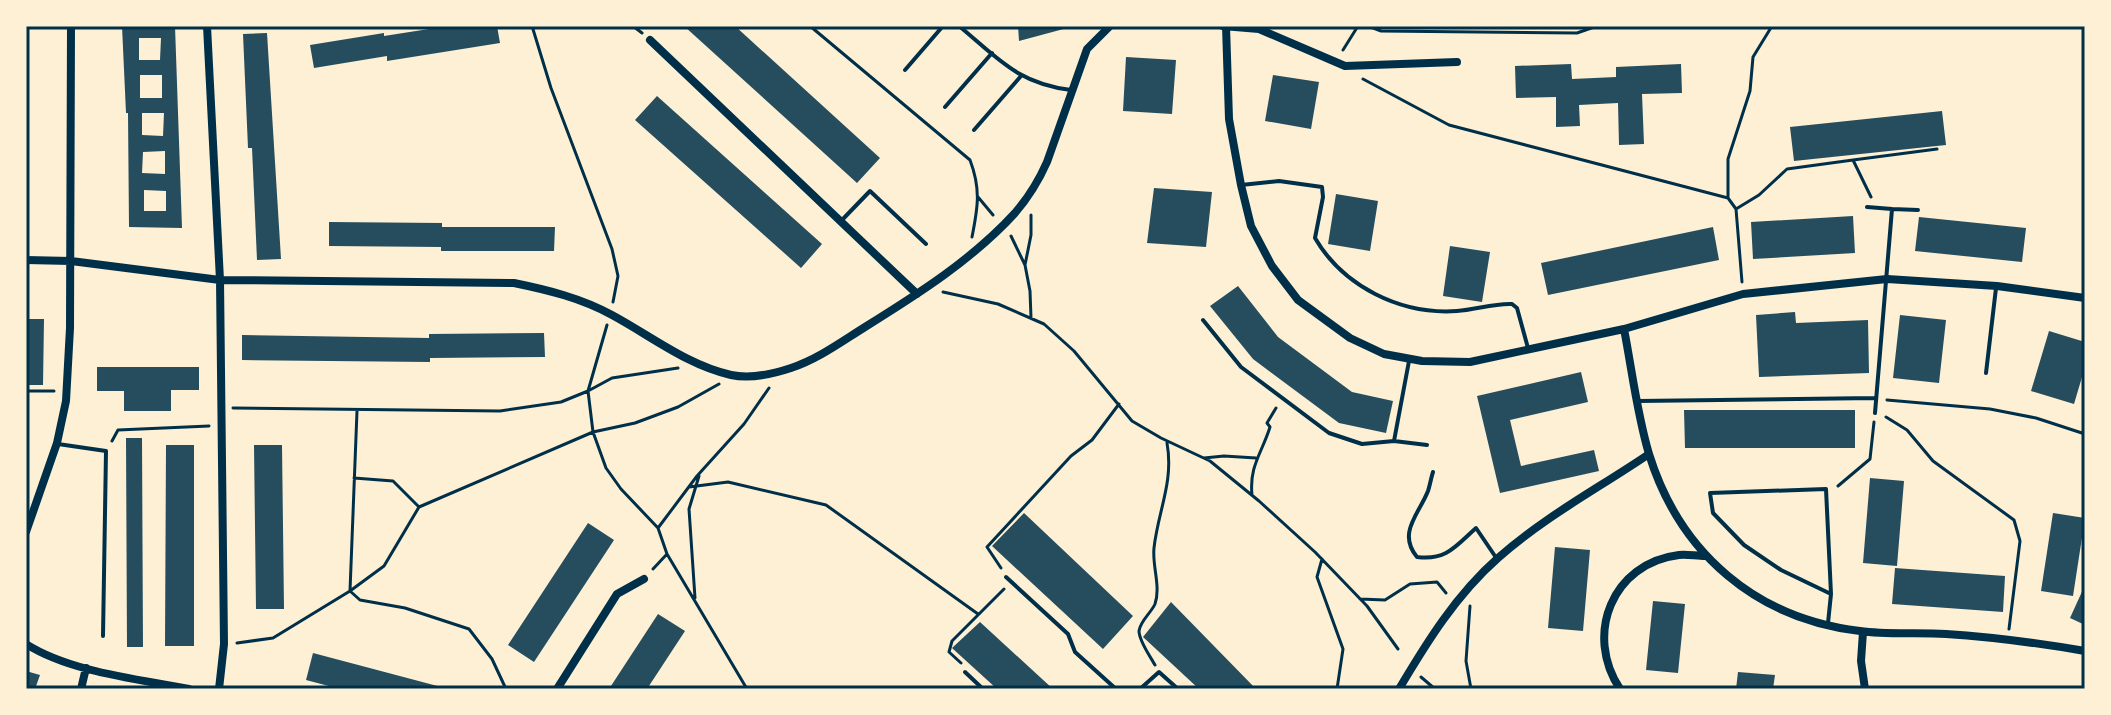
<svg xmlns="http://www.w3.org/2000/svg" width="2111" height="715" viewBox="0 0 2111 715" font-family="'Space Grotesk',sans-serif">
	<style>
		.building { fill: #264d5e; fill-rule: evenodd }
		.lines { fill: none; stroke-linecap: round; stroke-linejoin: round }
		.path { stroke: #003049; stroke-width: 3 }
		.service { stroke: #003049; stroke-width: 4 }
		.minor { stroke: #003049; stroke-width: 8 }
		.neatline { fill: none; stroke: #003049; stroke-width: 3 }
	</style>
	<rect width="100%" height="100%" fill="#fdf0d5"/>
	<!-- building -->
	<path class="building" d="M122,26H175L182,228L129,227L128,113H126ZM139,38H161L160,60H139ZM140,75H162V98H140ZM142,113H164L163,136L142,135ZM165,151V174L142,173L143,152ZM144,190L166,191V211H144Z
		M448,26H497L500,43L387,61V56L314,68L310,45L384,33V36Z
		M684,26H735L880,158L857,183Z
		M1018,26H1071V27L1019,41Z
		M267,33L281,259L257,260L252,148H248L243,34Z
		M1126,57L1176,60L1172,114L1123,111Z
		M1571,64L1572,79L1616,77V67L1681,64L1682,93L1642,94L1644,144L1619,145L1618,103L1579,105L1580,126L1556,127V97L1516,98L1515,66Z
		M1273,75L1319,82L1311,129L1265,121Z
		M657,96L822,244L801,268L635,120Z
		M1942,111L1946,145L1794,161L1790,127Z
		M1154,188L1212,192L1206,247L1147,243Z
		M1336,194L1378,201L1370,251L1328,244Z
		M1853,216L1855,253L1753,259L1751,222Z
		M1919,217L2026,228L2022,262L1915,251Z
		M329,222L442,223V227H555L554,251H441V247L329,246Z
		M1713,227L1719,260L1548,295L1541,263Z
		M1450,246L1490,252L1482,302L1443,296Z
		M1238,286L1278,337L1352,392L1393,401L1386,433L1339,423L1253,359L1210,306Z
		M1795,312L1796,323L1868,320L1869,373L1759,377L1756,315Z
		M1900,315L1946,320L1939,383L1893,378Z
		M26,319H44L43,385H27Z
		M2049,331L2085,342V367L2074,404L2031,391Z
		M544,333L545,357L430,358V362L242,360V335L429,338V334Z
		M97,367H199V390H171V411H124V391H97Z
		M1581,372L1588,402L1510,420L1521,466L1594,450L1599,471L1500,493L1477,396Z
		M1684,410H1855V448H1685Z
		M126,438H142L143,647H127Z
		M166,445H194V646H165Z
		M254,445H282L284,609H256Z
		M1870,478L1904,481L1897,566L1863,563Z
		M1024,513L1133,616L1103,649L992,546Z
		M2053,513L2085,518L2073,596L2041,591Z
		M588,523L614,540L534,662L508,645Z
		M1555,547L1590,550L1583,631L1548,628Z
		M1895,568L2005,576L2003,612L1892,604Z
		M2085,585V625L2070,618Z
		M1653,601L1685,604L1678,673L1646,670Z
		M1171,602L1256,689H1199L1143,637Z
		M658,614L685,631L647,689H609Z
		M980,622L1053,689H997L952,648Z
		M313,653L445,688L444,689H340L306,680Z
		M26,671L40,675L35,689H26Z
		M1738,672L1775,675L1773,689H1736Z"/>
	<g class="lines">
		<!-- path -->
		<path class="path" d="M532,26L551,88L612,249L618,276L613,302
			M633,26L642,33
			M810,26L970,160C981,189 978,207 972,237
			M1368,26L1381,31L1577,33L1597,26
			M1343,50L1358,26
			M1363,79L1449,125L1728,198L1736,209L1742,282
			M978,197L993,215
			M1728,197V159L1750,91L1753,57L1772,26
			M1871,197L1853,160L1937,149
			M1736,209L1759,195L1787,169L1853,160
			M1011,236L1025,265
			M943,292L998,304L1044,324L1074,351L1132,421L1161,438L1210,461L1259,501L1315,552L1367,606L1398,649
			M1031,318L1030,291L1025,265L1031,235V215
			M607,325L588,391L593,432L606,468L621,489L658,528L667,554L747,689
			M26,391H54
			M1887,400L1990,409L2036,418L2085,434
			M233,408L500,411L561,402L588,391L612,378L678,368
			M1886,417L1907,430L1933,461L2014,520L2020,541L2009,629
			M112,441L118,430L209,426
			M1204,458L1224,456L1256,458
			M354,478L393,481L419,507
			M1838,486L1870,459L1874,422
			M689,487L728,482L826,505L978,614
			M1252,495C1249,466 1262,453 1270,427L1267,423L1276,408
			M658,528L697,476L744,424L769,388
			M1322,559L1317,577L1343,649L1337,689
			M1001,568L987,547L1071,456L1092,440L1119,404
			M653,569L667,554
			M350,591L384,566L419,507L593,432L635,423L678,407L719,384
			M350,591L357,411
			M695,598L689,509L699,476
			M1360,599L1385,600L1410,584L1437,582L1446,593
			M1470,606L1466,661L1471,689
			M237,643L273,638L350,591L360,600L405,608L469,629L492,659L506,689
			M961,663L949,652L952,641L1004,589
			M1155,665C1150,656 1139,641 1139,631C1140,621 1151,613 1155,604C1161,586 1152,566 1154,548C1158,511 1174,482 1167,443
			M1421,677L1435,689"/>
		<!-- service -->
		<path class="service" d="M959,26C999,59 1017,83 1071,90
			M905,70L943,26
			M945,107L992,53
			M974,130L1021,76
			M1241,185L1279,181L1322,187L1323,197L1315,238C1343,286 1400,315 1457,311C1475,310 1494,303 1512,304L1517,308L1528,348
			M1867,207L1892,209L1875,413
			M1892,209L1918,210
			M842,220L870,191L926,244
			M1203,320L1241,367L1329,433L1362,444L1394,441L1409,361
			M1986,373L1996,288
			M1638,401L1875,398
			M1394,441L1427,445
			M58,444L106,451L103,636
			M1433,472C1431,478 1430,485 1428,491C1419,514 1397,533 1417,557C1446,561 1456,546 1476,528L1497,559
			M1006,577L1068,634L1075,652L1116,689
			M1828,623L1831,594L1826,489L1710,493L1713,513L1744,545L1781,570L1831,594
			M965,672L983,689
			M1140,689L1159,672L1178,689"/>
		<!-- minor -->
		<path class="minor" d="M207,26L220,280L224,644L219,689
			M1223,26L1259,29L1345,66L1457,62
			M1226,26L1229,119L1241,185L1251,226L1272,266L1298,300L1350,338L1384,354L1422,361L1470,362L1624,329L1743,294L1887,279L1997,286L2085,298
			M650,40L917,294
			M26,260L71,261L220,280L514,283C548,290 581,298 612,315C651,336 687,365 731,375C750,379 773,374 791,368C818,359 841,342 865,327C918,294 972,260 1015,213C1028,198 1039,180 1047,162L1087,49L1110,26
			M1624,329C1632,370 1637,414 1649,454C1680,554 1757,619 1860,631C1888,635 1918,632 1946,634C1993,637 2038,643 2085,651
			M26,532L57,443L66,401L70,328L71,26
			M1863,632L1861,661L1865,689
			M26,644C70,672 138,679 189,689
			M81,689L86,668
			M557,689L617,594L644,579
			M1399,689C1427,642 1456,595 1498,558C1544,517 1599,488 1649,454
			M1620,689C1584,635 1612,563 1679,555C1687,554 1696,556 1705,556"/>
	</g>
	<!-- border -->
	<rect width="2111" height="715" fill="none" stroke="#fdf0d5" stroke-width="56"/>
	<rect x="28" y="28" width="2055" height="659" class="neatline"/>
</svg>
